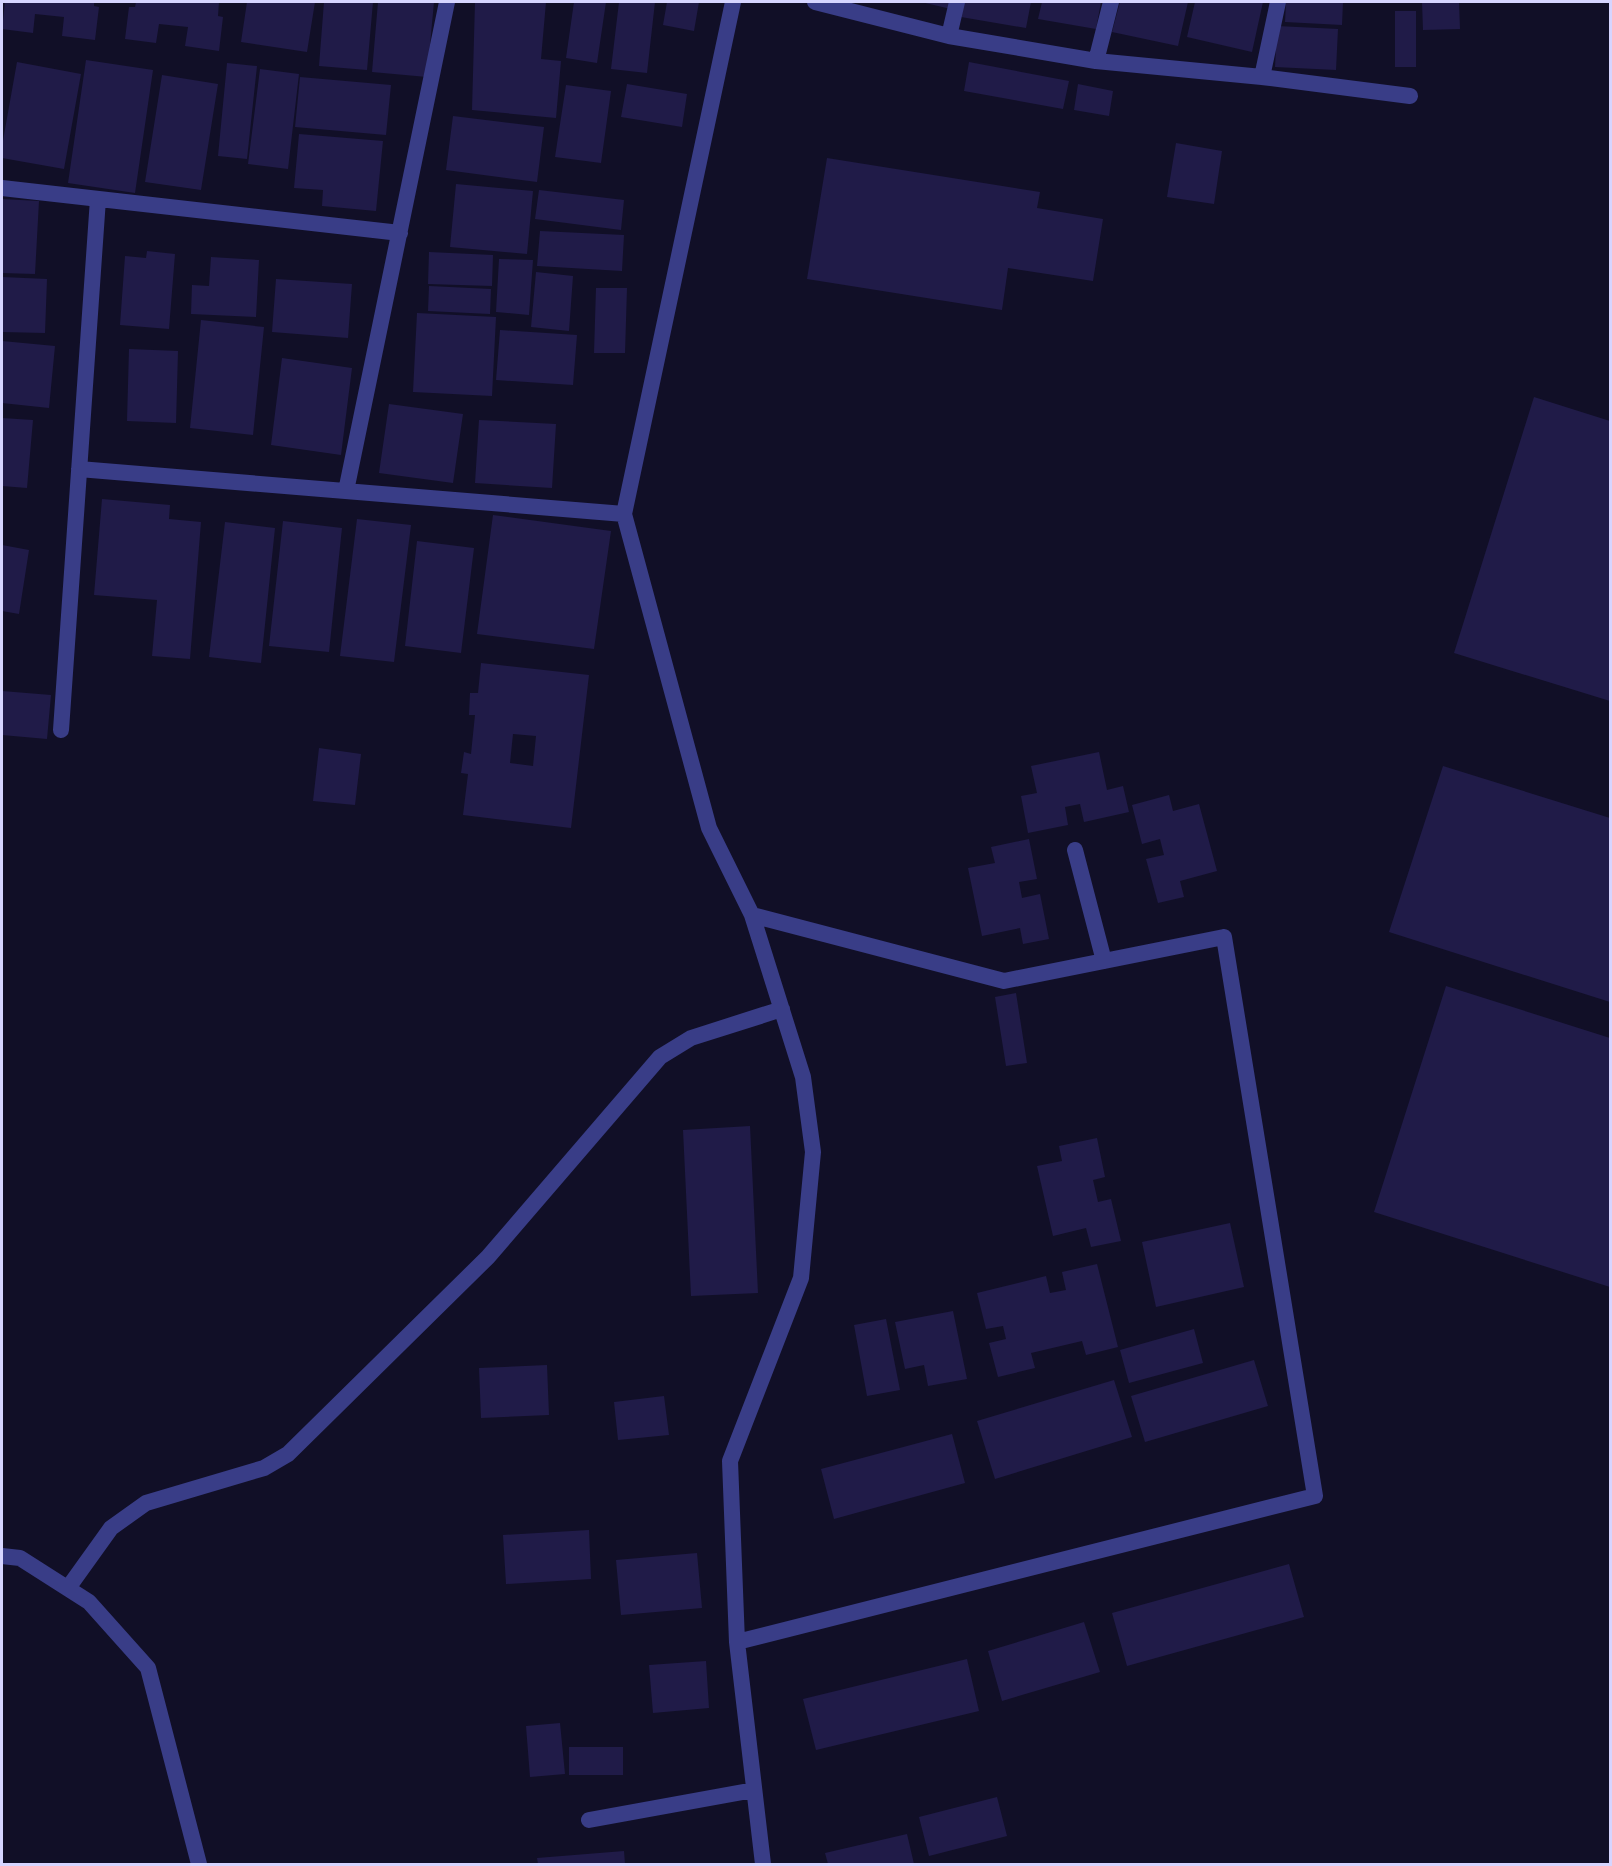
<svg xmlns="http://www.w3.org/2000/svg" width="1612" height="1866" viewBox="0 0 1612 1866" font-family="'Archivo Narrow',sans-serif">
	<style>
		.building { fill: #201b48; fill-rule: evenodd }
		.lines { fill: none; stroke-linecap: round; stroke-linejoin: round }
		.minor { stroke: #393d87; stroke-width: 16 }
	</style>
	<rect width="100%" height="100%" fill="#110f27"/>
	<!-- building -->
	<path class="building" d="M5,2H94V6L99,7L95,40L62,36L64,17L35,14L33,33L2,29Z
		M136,2H219L218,16L223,17L219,51L185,46L188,27L159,24L156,43L125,39L129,7H135Z
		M247,2H315L307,52L241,42Z
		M324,2H373L367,70L319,66Z
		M378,2H434L427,77L372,72Z
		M475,2H546L541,59L561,61L556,118L472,110Z
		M574,2H606L597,63L566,58Z
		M619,2H655L647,73L611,69Z
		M667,2H699L694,31L663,25Z
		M921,2H953L951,9Z
		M964,2H1031L1026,28L961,17Z
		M1042,2H1101L1096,29L1038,19Z
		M1120,2H1188L1178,46L1112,32Z
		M1195,2H1263L1252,52L1187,37Z
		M1286,2H1343L1342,25L1285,22Z
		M1422,2H1459L1460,29L1423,30Z
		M1395,11H1416V67H1395Z
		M1277,26L1338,29L1336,70L1275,67Z
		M86,60L153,70L135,193L68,183Z
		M17,62L81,74L64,169L2,158V146Z
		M969,62L1069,81L1063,109L964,91Z
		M227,63L257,66L247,159L218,156Z
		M260,69L299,74L288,169L248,164Z
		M162,75L218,84L201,190L145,182Z
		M300,77L391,85L386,135L295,127Z
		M627,84L687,94L682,127L621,117Z
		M1078,84L1113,91L1109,116L1074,110Z
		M566,85L611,91L601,163L555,157Z
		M453,116L544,127L537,182L446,170Z
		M299,134L383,141L376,211L322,206L323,190L294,188Z
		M1176,143L1222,151L1214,204L1167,197Z
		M827,158L1040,192L1037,208L1103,219L1093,281L1008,268L1002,310L807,279Z
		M456,184L533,191L527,254L450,247Z
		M539,190L624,200L621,230L535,219Z
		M2,199L39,201L35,274L2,273Z
		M540,231L624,235L622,271L537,266Z
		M147,251L175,254L169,329L120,325L125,256L146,258Z
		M429,252L493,255L492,286L428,284Z
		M211,257L259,260L256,317L191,314L192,285L209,286Z
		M499,259L533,260L529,315L496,312Z
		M536,272L573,276L569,331L531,327Z
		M2,277L47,279L45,333L2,332Z
		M276,279L352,284L348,338L272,332Z
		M429,286L491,289L490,314L428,311Z
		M596,288H627L625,353H594Z
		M417,313L496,317L492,396L413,392Z
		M201,320L264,327L253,435L190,428Z
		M500,330L577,335L573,385L496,380Z
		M2,341L55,346L49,408L2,403Z
		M129,349L178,351L176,423L127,421Z
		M282,358L352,368L341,455L271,445Z
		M1534,397L1610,421V701L1454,653Z
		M389,404L463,414L453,483L379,473Z
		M2,418L33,420L27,488L2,486Z
		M479,420L556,424L552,488L475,483Z
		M102,499L170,505L169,519L201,522L190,659L152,656L157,600L94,595Z
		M493,515L611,531L594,649L477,634Z
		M357,519L411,525L394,662L340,656Z
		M283,521L342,528L329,652L269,646Z
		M225,522L275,528L261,663L209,657Z
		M417,541L474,548L461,653L405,646Z
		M2,545L29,550L19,614L2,611Z
		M481,663L589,675L571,828L463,815L468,774L461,773L464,752L471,754L475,715H469L470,693H478ZM513,734L536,736L533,766L510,763Z
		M2,691L51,695L47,739L2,735Z
		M319,748L361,754L355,805L313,801Z
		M1099,752L1107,790L1123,786L1129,812L1084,822L1080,804L1065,807L1068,825L1028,833L1021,796L1037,793L1031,766Z
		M1443,766L1610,818V1002L1389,932Z
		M1169,795L1173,811L1199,804L1217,871L1180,881L1184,897L1158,903L1146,859L1164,855L1160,839L1142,844L1132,805Z
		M1029,839L1037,879L1019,882L1022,898L1040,894L1049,939L1023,944L1020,928L982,936L968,868L995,863L991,847Z
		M1446,986L1610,1038V1287L1374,1212Z
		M1016,993L1027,1063L1006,1066L995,997Z
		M750,1126L758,1293L691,1296L683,1130Z
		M1097,1138L1105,1177L1093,1180L1098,1202L1111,1199L1121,1241L1091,1247L1086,1228L1053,1236L1037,1166L1062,1161L1059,1146Z
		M1230,1223L1244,1287L1156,1307L1142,1242Z
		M1097,1264L1118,1347L1086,1355L1082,1341L1031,1353L1035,1368L998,1377L989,1343L1006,1339L1003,1326L986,1329L977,1293L1046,1276L1050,1293L1066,1290L1062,1272Z
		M953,1311L967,1379L928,1386L924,1365L905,1369L895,1322Z
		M886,1319L900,1390L867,1396L854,1325Z
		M1194,1329L1203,1363L1129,1383L1120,1350Z
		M1254,1360L1268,1406L1145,1442L1131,1396Z
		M547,1365L549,1415L481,1418L479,1368Z
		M1114,1380L1132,1437L995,1479L977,1421Z
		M664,1396L669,1435L618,1440L614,1402Z
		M952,1434L965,1483L834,1519L821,1469Z
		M589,1530L591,1579L506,1584L503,1535Z
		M697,1553L702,1608L621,1615L616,1560Z
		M1289,1564L1304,1617L1127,1666L1112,1613Z
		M1084,1622L1100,1672L1002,1701L988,1651Z
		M967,1659L979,1711L816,1750L803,1699Z
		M706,1661L709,1708L653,1713L649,1665Z
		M560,1723L565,1774L530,1777L526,1726Z
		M569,1747H623V1775H569Z
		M997,1797L1007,1836L929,1856L919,1817Z
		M907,1834L914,1864H828L825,1853Z
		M624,1851L625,1864H538L537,1858Z"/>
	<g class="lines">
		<!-- minor -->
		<path class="minor" d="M733,2L624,514L709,828L752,915L803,1077L813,1152L801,1278L730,1461L737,1642L763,1864
			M815,2L949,36L1096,61L1262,77L1410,96
			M949,36L957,2
			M1096,61L1111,2
			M1262,77L1278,2
			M2,188L400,233
			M79,469L624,514
			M346,491L447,2
			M61,730L98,199
			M1075,850L1104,961
			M2,1556L20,1558L89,1602L148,1668L199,1864
			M68,1588L111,1528L146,1503L264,1468L288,1454L488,1257L660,1057L691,1038L782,1009
			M737,1642L1315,1496L1224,937L1004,981L752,915
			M589,1820L754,1790"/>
	</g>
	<!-- border -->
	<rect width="1612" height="1866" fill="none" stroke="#d6d5ff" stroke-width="6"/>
</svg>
